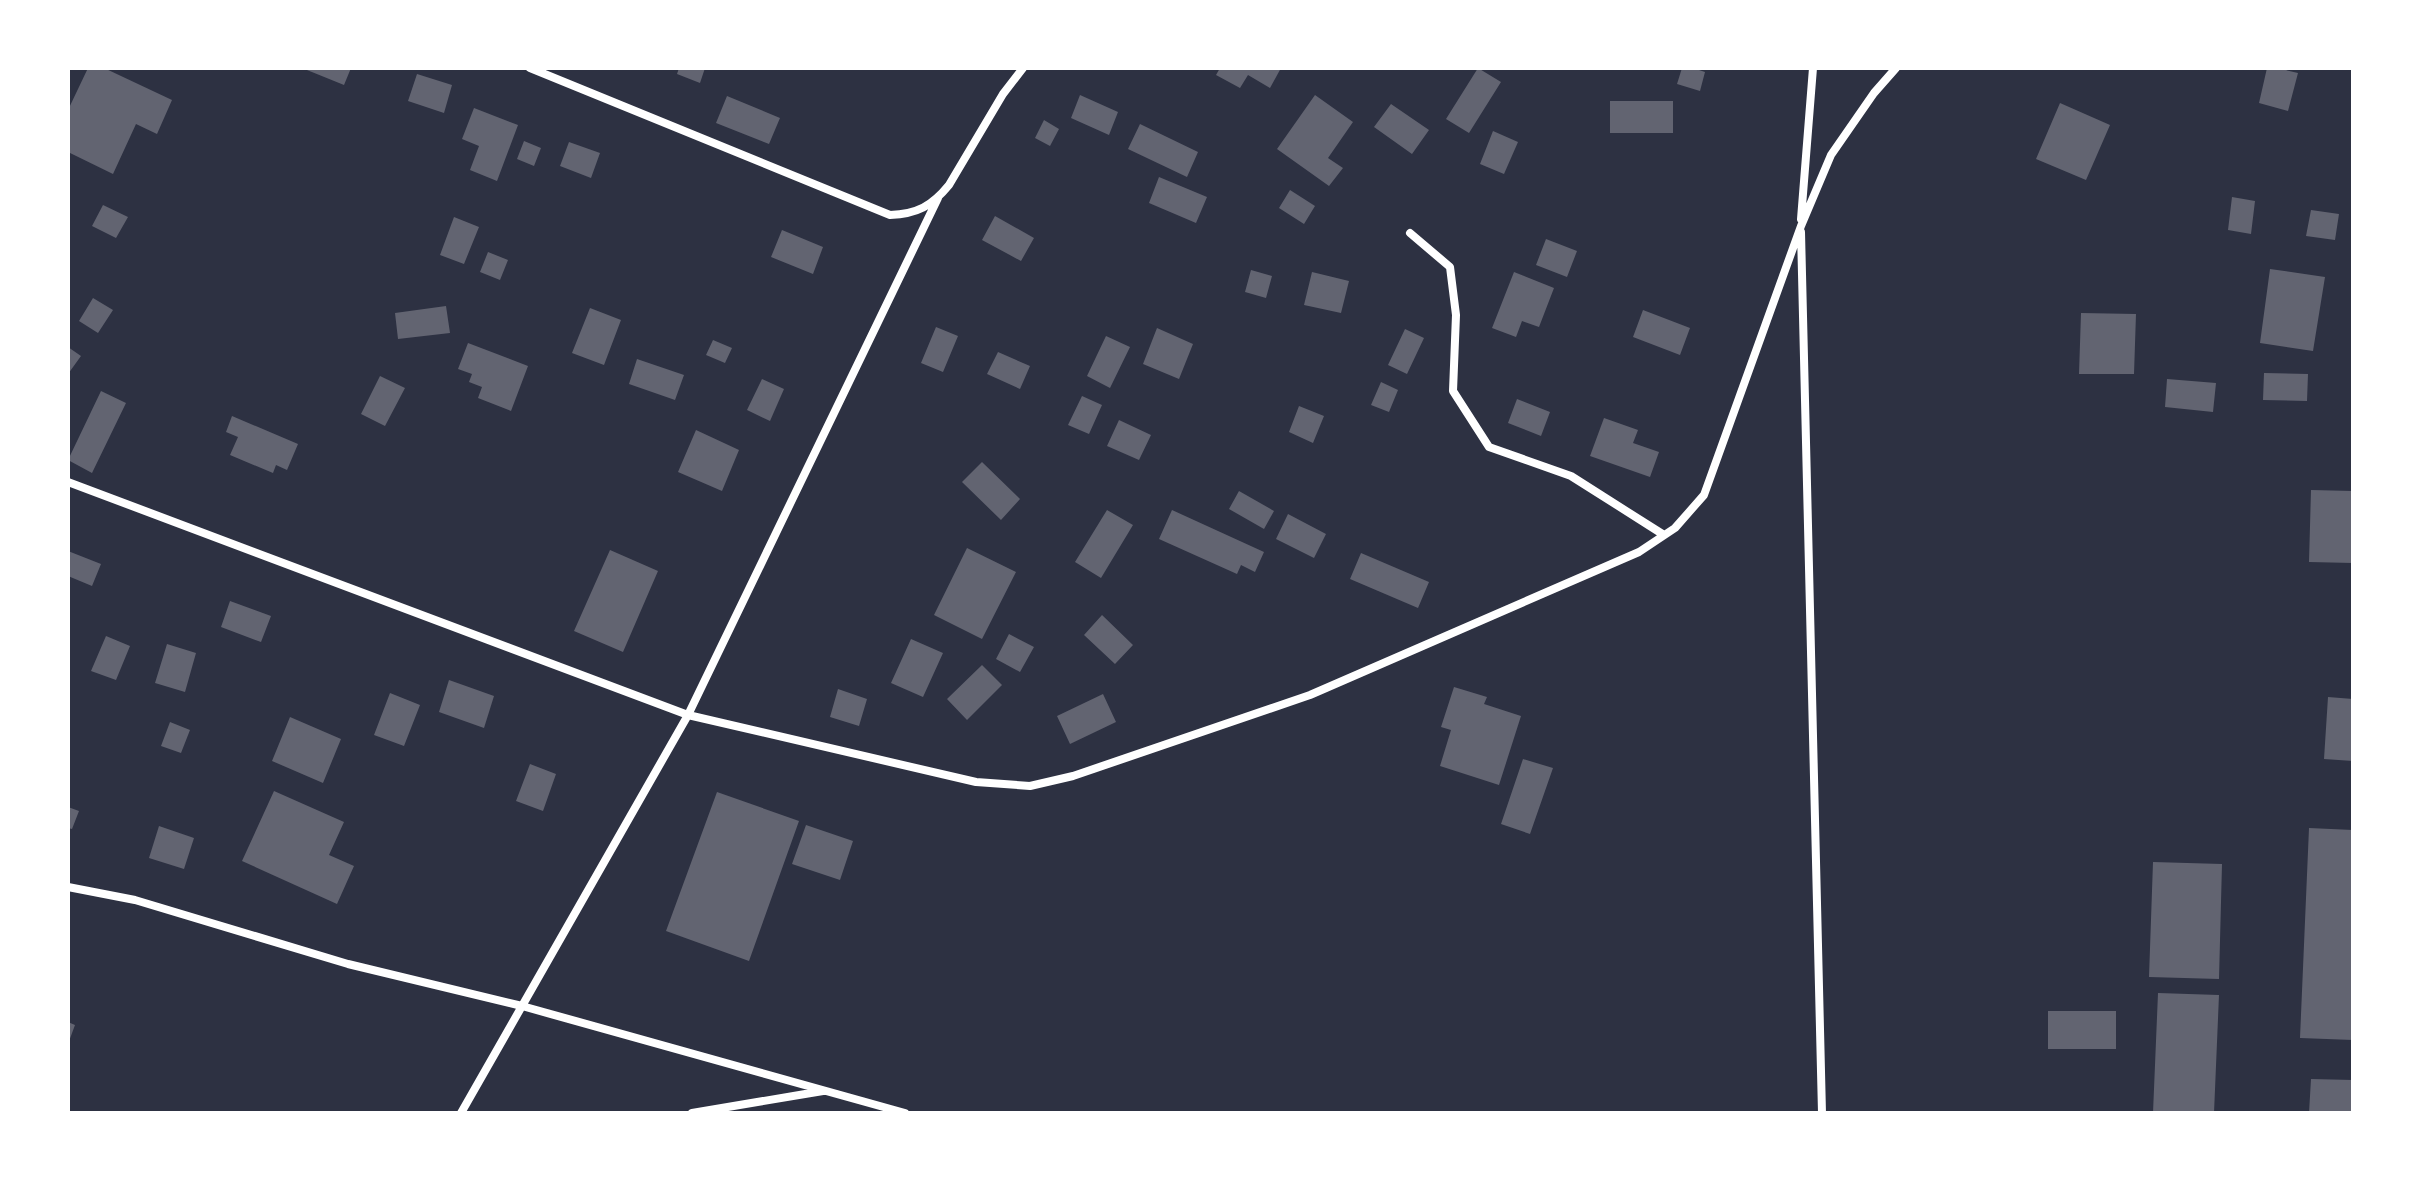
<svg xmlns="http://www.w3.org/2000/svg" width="2421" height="1181" viewBox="0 0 2421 1181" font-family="'Libre Baskerville',serif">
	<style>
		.building { fill: #626471 }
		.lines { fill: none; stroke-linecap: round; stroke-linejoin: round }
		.minor { stroke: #fff; stroke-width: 8 }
	</style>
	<rect width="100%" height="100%" fill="#2d3142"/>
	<!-- building -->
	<path class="building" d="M88,68H104L172,100L157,134L136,124L113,174L68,152V110Z
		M302,68H351L344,85Z
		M679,68H705L700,83L677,74Z
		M1220,68H1281L1270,88L1248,75L1240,88L1216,75Z
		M1478,68L1501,82L1469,133L1446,119Z
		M1682,68H1693L1705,72L1700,91L1677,84Z
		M2267,68H2277L2298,73L2288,111L2259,103Z
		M417,74L452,85L444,113L408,101Z
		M1080,95L1118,112L1109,135L1071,118Z
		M1315,95L1353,122L1328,158L1343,168L1329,186L1277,149Z
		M727,96L780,118L769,144L716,123Z
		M1610,101H1673V133H1610Z
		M2060,103L2110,125L2086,180L2036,159Z
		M1391,104L1429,130L1412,154L1374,127Z
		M474,108L518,125L497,181L470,170L479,146L462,139Z
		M1044,120L1059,129L1050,146L1035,138Z
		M1140,124L1198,152L1187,177L1128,149Z
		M1493,131L1518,142L1504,174L1480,164Z
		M524,141L541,148L534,166L517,159Z
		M569,142L600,153L591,178L560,166Z
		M1159,177L1207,197L1196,223L1149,203Z
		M1290,190L1315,206L1304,224L1279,208Z
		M2232,197L2255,201L2251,234L2228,230Z
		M103,205L128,217L116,238L92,226Z
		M2311,210L2339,214L2335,240L2306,236Z
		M995,216L1034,238L1021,261L982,240Z
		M454,217L479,227L464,264L440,255Z
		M782,230L823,247L813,274L771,257Z
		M1546,239L1577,251L1567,277L1536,265Z
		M488,252L508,260L500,280L480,272Z
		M2270,269L2325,277L2313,351L2260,343Z
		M1251,270L1272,276L1266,298L1245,292Z
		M1312,272L1349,281L1341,313L1304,305Z
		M1514,272L1554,288L1539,327L1522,321L1516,337L1492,328Z
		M93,298L113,310L98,333L79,321Z
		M446,306L450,333L398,339L395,313Z
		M590,308L621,320L604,365L572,353Z
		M1643,310L1690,328L1680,355L1633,337Z
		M2081,313L2136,314L2134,374H2079Z
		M936,327L958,336L943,372L921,363Z
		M1157,328L1193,344L1179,379L1143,364Z
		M1405,329L1424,338L1407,374L1388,365Z
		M1106,336L1130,347L1110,388L1087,376Z
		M713,340L732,348L725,363L706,355Z
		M468,343L528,366L511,411L478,398L482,387L469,382L472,374L458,369Z
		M68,347L81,356L68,374Z
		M998,352L1030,366L1020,389L987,374Z
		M637,359L684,375L675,400L629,384Z
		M2264,373L2308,374L2307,401L2263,400Z
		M380,376L405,388L385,426L361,414Z
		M762,379L784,389L770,421L747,410Z
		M2167,379L2216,383L2213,412L2165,407Z
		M1381,382L1398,390L1389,412L1371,405Z
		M101,391L126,403L92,473L68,460Z
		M1082,396L1102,405L1089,434L1068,425Z
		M1517,399L1550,412L1541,436L1508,423Z
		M1299,406L1324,416L1313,443L1289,432Z
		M232,416L298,444L287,470L276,465L273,473L230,455L238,437L226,432Z
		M1604,418L1638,430L1633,443L1659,452L1650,477L1590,456Z
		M1119,420L1151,435L1139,460L1107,446Z
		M696,430L739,450L722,491L678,472Z
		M982,462L1020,499L1001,520L962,482Z
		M2311,490L2353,491V563L2309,562Z
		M1239,491L1274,511L1264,529L1229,509Z
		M1107,510L1133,525L1101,578L1075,562Z
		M1172,510L1264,552L1255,572L1241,565L1237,574L1159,539Z
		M1288,514L1326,534L1314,558L1276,539Z
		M967,548L1016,572L982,639L934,615Z
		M610,550L658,571L623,652L574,631Z
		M68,551L101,564L92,586L68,576Z
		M1361,553L1429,582L1418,608L1350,579Z
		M230,601L271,616L261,642L221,627Z
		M1102,615L1133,645L1115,664L1084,635Z
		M1009,634L1034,647L1020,672L996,659Z
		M106,636L130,646L116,680L91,671Z
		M911,639L943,653L923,697L891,683Z
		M167,644L196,653L185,692L155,683Z
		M982,665L1002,685L967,720L947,699Z
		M449,680L494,696L484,728L439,712Z
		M1454,687L1487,697L1484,704L1521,716L1499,785L1440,766L1451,730L1441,727Z
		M838,689L867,699L859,726L830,717Z
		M390,693L420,705L404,746L374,735Z
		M1103,694L1116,722L1070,744L1057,716Z
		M2328,697L2353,699V761L2324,759Z
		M290,717L341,739L323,783L272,761Z
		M170,722L190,730L181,753L161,746Z
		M1523,759L1553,768L1530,834L1501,824Z
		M530,764L556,774L543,811L516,801Z
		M274,791L344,822L329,855L354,866L337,904L242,861Z
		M717,792L799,821L749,961L666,931Z
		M68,807L79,811L72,829L68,828Z
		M806,825L853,841L840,880L792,864Z
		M159,826L194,838L184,869L149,858Z
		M2309,828L2353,830V1040L2300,1038Z
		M2153,862L2222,864L2219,979L2149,977Z
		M2158,993L2219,995L2214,1113H2153Z
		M2048,1011H2116V1049H2048Z
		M68,1022L75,1025L68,1044Z
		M2311,1079L2353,1080V1113H2309Z"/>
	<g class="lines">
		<!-- minor -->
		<path class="minor" d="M530,68L890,215C917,214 932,206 949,185L1003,94L1023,68
			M1801,219L1813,68
			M1801,232L1822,1113
			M1410,233L1450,267L1456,315L1453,391L1489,447L1571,476L1664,535
			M68,482L688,715L976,782L1030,786L1073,776L1310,695L1639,552L1675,528L1704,495L1801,226L1831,155L1874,93L1896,68
			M68,887L135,900L348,964L522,1006L905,1113
			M461,1113L688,715L938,198
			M692,1113L823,1091"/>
	</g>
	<!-- border -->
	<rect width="2421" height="1181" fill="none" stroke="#ffffff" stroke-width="140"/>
</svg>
